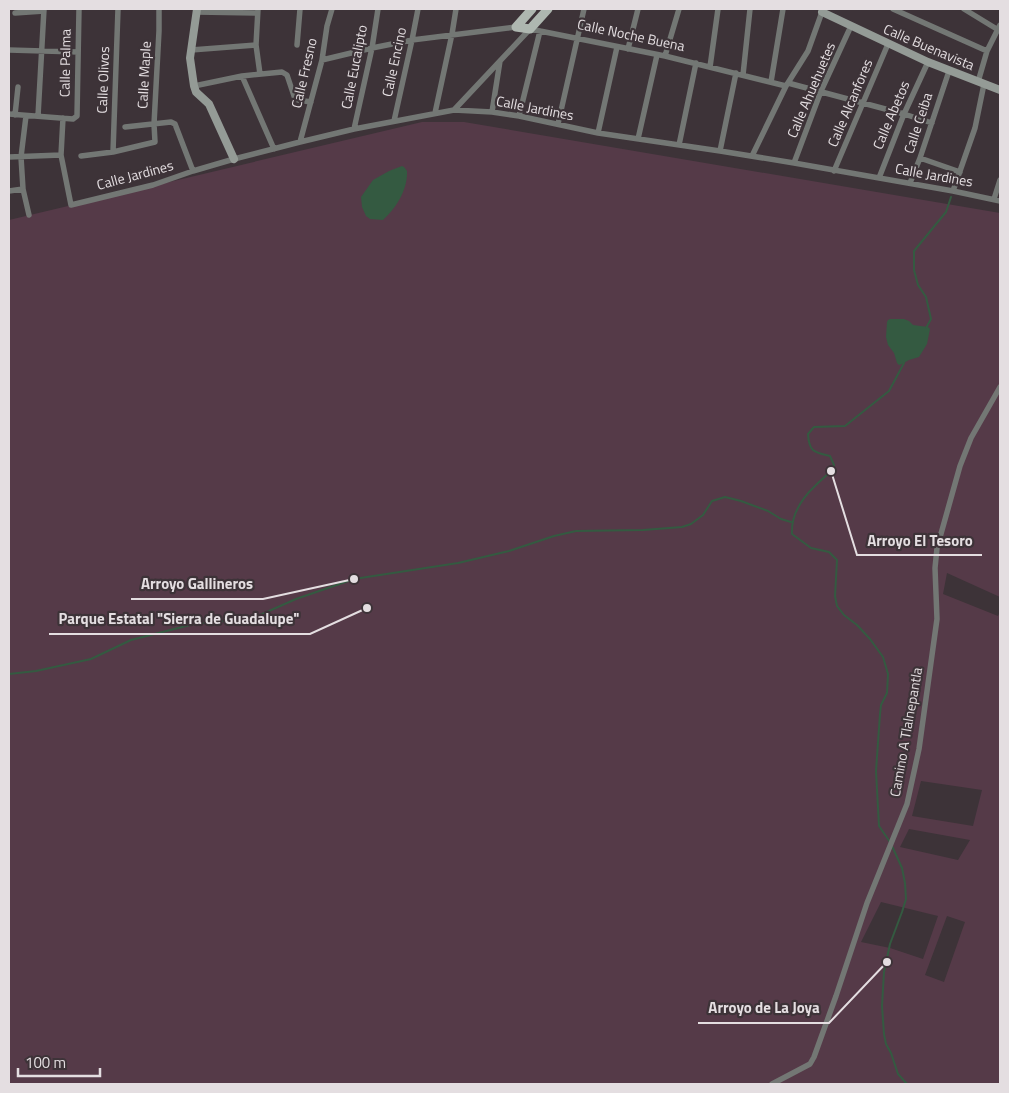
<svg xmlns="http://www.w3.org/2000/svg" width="1009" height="1093" viewBox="0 0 1009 1093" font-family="'Titillium Web',sans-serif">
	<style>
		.green { fill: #553a48; fill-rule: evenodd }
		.water { fill: #345a41 }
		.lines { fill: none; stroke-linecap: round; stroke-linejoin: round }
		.stream { stroke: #345a41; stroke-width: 2 }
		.street { stroke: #737774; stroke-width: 5.5 }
		.secondary { stroke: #949b96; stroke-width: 8 }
		.primary { stroke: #aeb7b0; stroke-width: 9 }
		.labels { text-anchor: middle; stroke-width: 4.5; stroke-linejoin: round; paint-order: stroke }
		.street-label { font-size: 14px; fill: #e4dee1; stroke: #3d3338 }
		.leader { fill: none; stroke: #e4dee1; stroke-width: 2 }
		.callout-dot { fill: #e4dee1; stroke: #3d3338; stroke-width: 2 }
		.callout-label { font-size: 15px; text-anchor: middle; font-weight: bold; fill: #e4dee1; stroke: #3d3338; stroke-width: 4.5; stroke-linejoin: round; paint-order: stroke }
	</style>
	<rect width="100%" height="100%" fill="#3d3338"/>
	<!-- green -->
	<path class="green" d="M422,122H464L1000,213V597L947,573L943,594L998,616L1000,612V1084H9V220ZM921,781L982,790L973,826L912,816ZM909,829L970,840L958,860L900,847ZM881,902L938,916L923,959L890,948L861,942ZM947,916L965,922L944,982L925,975Z"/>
	<!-- water -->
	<path class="water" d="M402,166L404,167L407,171C408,189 396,209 383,220L370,219L366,216L362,207L361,197L373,180L389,171Z
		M890,319H904L909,321L913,325L928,327L930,329L927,344L919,357L909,360L902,364L899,365L897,363L894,353L888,345L886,337L887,322L888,320Z"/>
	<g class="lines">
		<!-- stream -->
		<path class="stream" d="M926,328L931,319L926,297L918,285L914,270V251L946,212L951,197
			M9,674L36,671L91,659L131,640L194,624L253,618L296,599L354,579L458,563L509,551L554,536L576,531L643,530L682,527L691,524L703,515L712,501L725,497L741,501L768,511L781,519L791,522
			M890,842L879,826L876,771L880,714L881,705L887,693L888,674L883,657L870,639L857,625L844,615L837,606L835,596L837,560L829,552L811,548L792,534C791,515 802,498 816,485C823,478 830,474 834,465L830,456C814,452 809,452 808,434L814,427L845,426L889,391L904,363
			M892,846L902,868L905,883L906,899L902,912L890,944L884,972L882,1006L884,1034L886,1044L891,1053L898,1074L907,1084"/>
		<!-- street -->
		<path class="street" d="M258,9L256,45L260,74
			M893,9L987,51
			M964,9L1000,31
			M196,12L257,13
			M15,13L44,11
			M297,45L300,9
			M628,49L638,9
			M9,50L78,52
			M191,50L256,45
			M665,56L679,9
			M322,60L372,48L412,40L516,27
			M710,67L718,9
			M743,75L750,9
			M242,76L274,149
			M771,82L783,9
			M978,82L987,51L1000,25
			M788,83L904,114L932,123
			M194,86L242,76L282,72L287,75L295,99L298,100L311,102
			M454,110L530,29L665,56L786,86
			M492,112L500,61
			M435,113L452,34L456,9
			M9,114L73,119L77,116L79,9
			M15,115L18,87
			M26,116L21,157L23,189L29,215
			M38,116L44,9
			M519,116L540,31
			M63,118L61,155L71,205L153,185L193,171L234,159L300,142L354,129L454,110L492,112L519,116L598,133L720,151L794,163L953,191L1000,201
			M394,121L412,40L418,9
			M558,124L584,9
			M125,127L171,122L175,124L193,171
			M354,129L372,48L378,9
			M598,133L617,47
			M638,139L657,55
			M300,142L322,60L327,26L332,9
			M679,145L696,63
			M720,151L736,73
			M113,152L118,9
			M81,156L113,152L155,142L154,124L159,31V9
			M752,156L786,86L808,51L822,12
			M9,157L61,155
			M920,158L960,172
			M794,163L821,91L851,26
			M834,171L888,44
			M879,178L904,114L928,62
			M910,183L920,158L949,71
			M9,191L23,189
			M953,191L975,128L984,84
			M994,199L1000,180
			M772,1084L810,1064L814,1057L836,996L867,903L907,804L919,749L937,619L935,568L937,548L960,466L971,438L1000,387"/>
		<!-- secondary -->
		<path class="secondary" d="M197,9L190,58L194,86L196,92L209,104L234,159
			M823,9L822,12L928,62L1000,90"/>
		<!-- primary -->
		<path class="primary" d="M516,27L530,29L548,9
			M516,27L532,9"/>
	</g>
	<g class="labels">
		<!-- street labels -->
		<g class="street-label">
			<text transform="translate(631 35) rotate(12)" y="5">Calle Noche Buena</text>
			<text transform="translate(929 47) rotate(23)" y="5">Calle Buenavista</text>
			<text transform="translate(394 62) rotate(-78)" y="5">Calle Encino</text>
			<text transform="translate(65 63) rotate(-89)" y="5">Calle Palma</text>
			<text transform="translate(354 67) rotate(-79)" y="5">Calle Eucalipto</text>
			<text transform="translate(304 73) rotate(-77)" y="5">Calle Fresno</text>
			<text transform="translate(144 75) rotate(-87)" y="5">Calle Maple</text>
			<text transform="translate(103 80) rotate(-88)" y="5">Calle Olivos</text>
			<text transform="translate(811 90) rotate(-67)" y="5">Calle Ahuehuetes</text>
			<text transform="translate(850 103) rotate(-67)" y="5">Calle Alcanfores</text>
			<text transform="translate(535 108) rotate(11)" y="5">Calle Jardines</text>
			<text transform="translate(891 115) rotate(-67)" y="5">Calle Abetos</text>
			<text transform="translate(918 123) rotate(-72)" y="5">Calle Ceiba</text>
			<text transform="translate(135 175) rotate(-15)" y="5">Calle Jardines</text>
			<text transform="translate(934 175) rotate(10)" y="5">Calle Jardines</text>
			<text transform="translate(906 732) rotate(-80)" y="5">Camino A Tlalnepantla</text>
		</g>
	</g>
	<!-- callouts -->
	<path class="leader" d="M831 471L857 555H982M354 579L263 599H131M367 608L310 634H49M887 962L829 1023H698"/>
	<g class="callout-dot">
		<circle cx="831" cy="471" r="5"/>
		<circle cx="354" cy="579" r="5"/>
		<circle cx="367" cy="608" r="5"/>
		<circle cx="887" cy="962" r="5"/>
	</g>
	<g class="callout-label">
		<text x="920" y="546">Arroyo El Tesoro</text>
		<text x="197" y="589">Arroyo Gallineros</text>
		<text x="179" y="624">Parque Estatal "Sierra de Guadalupe"</text>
		<text x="764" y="1013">Arroyo de La Joya</text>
	</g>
	<!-- border -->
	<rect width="1009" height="1093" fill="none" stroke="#e4dee1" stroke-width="20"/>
	<!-- scale -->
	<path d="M18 1068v8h82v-8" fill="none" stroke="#e4dee1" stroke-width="2.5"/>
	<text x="25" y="1068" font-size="15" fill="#e4dee1" stroke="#3d3338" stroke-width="4" paint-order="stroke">100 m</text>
</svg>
